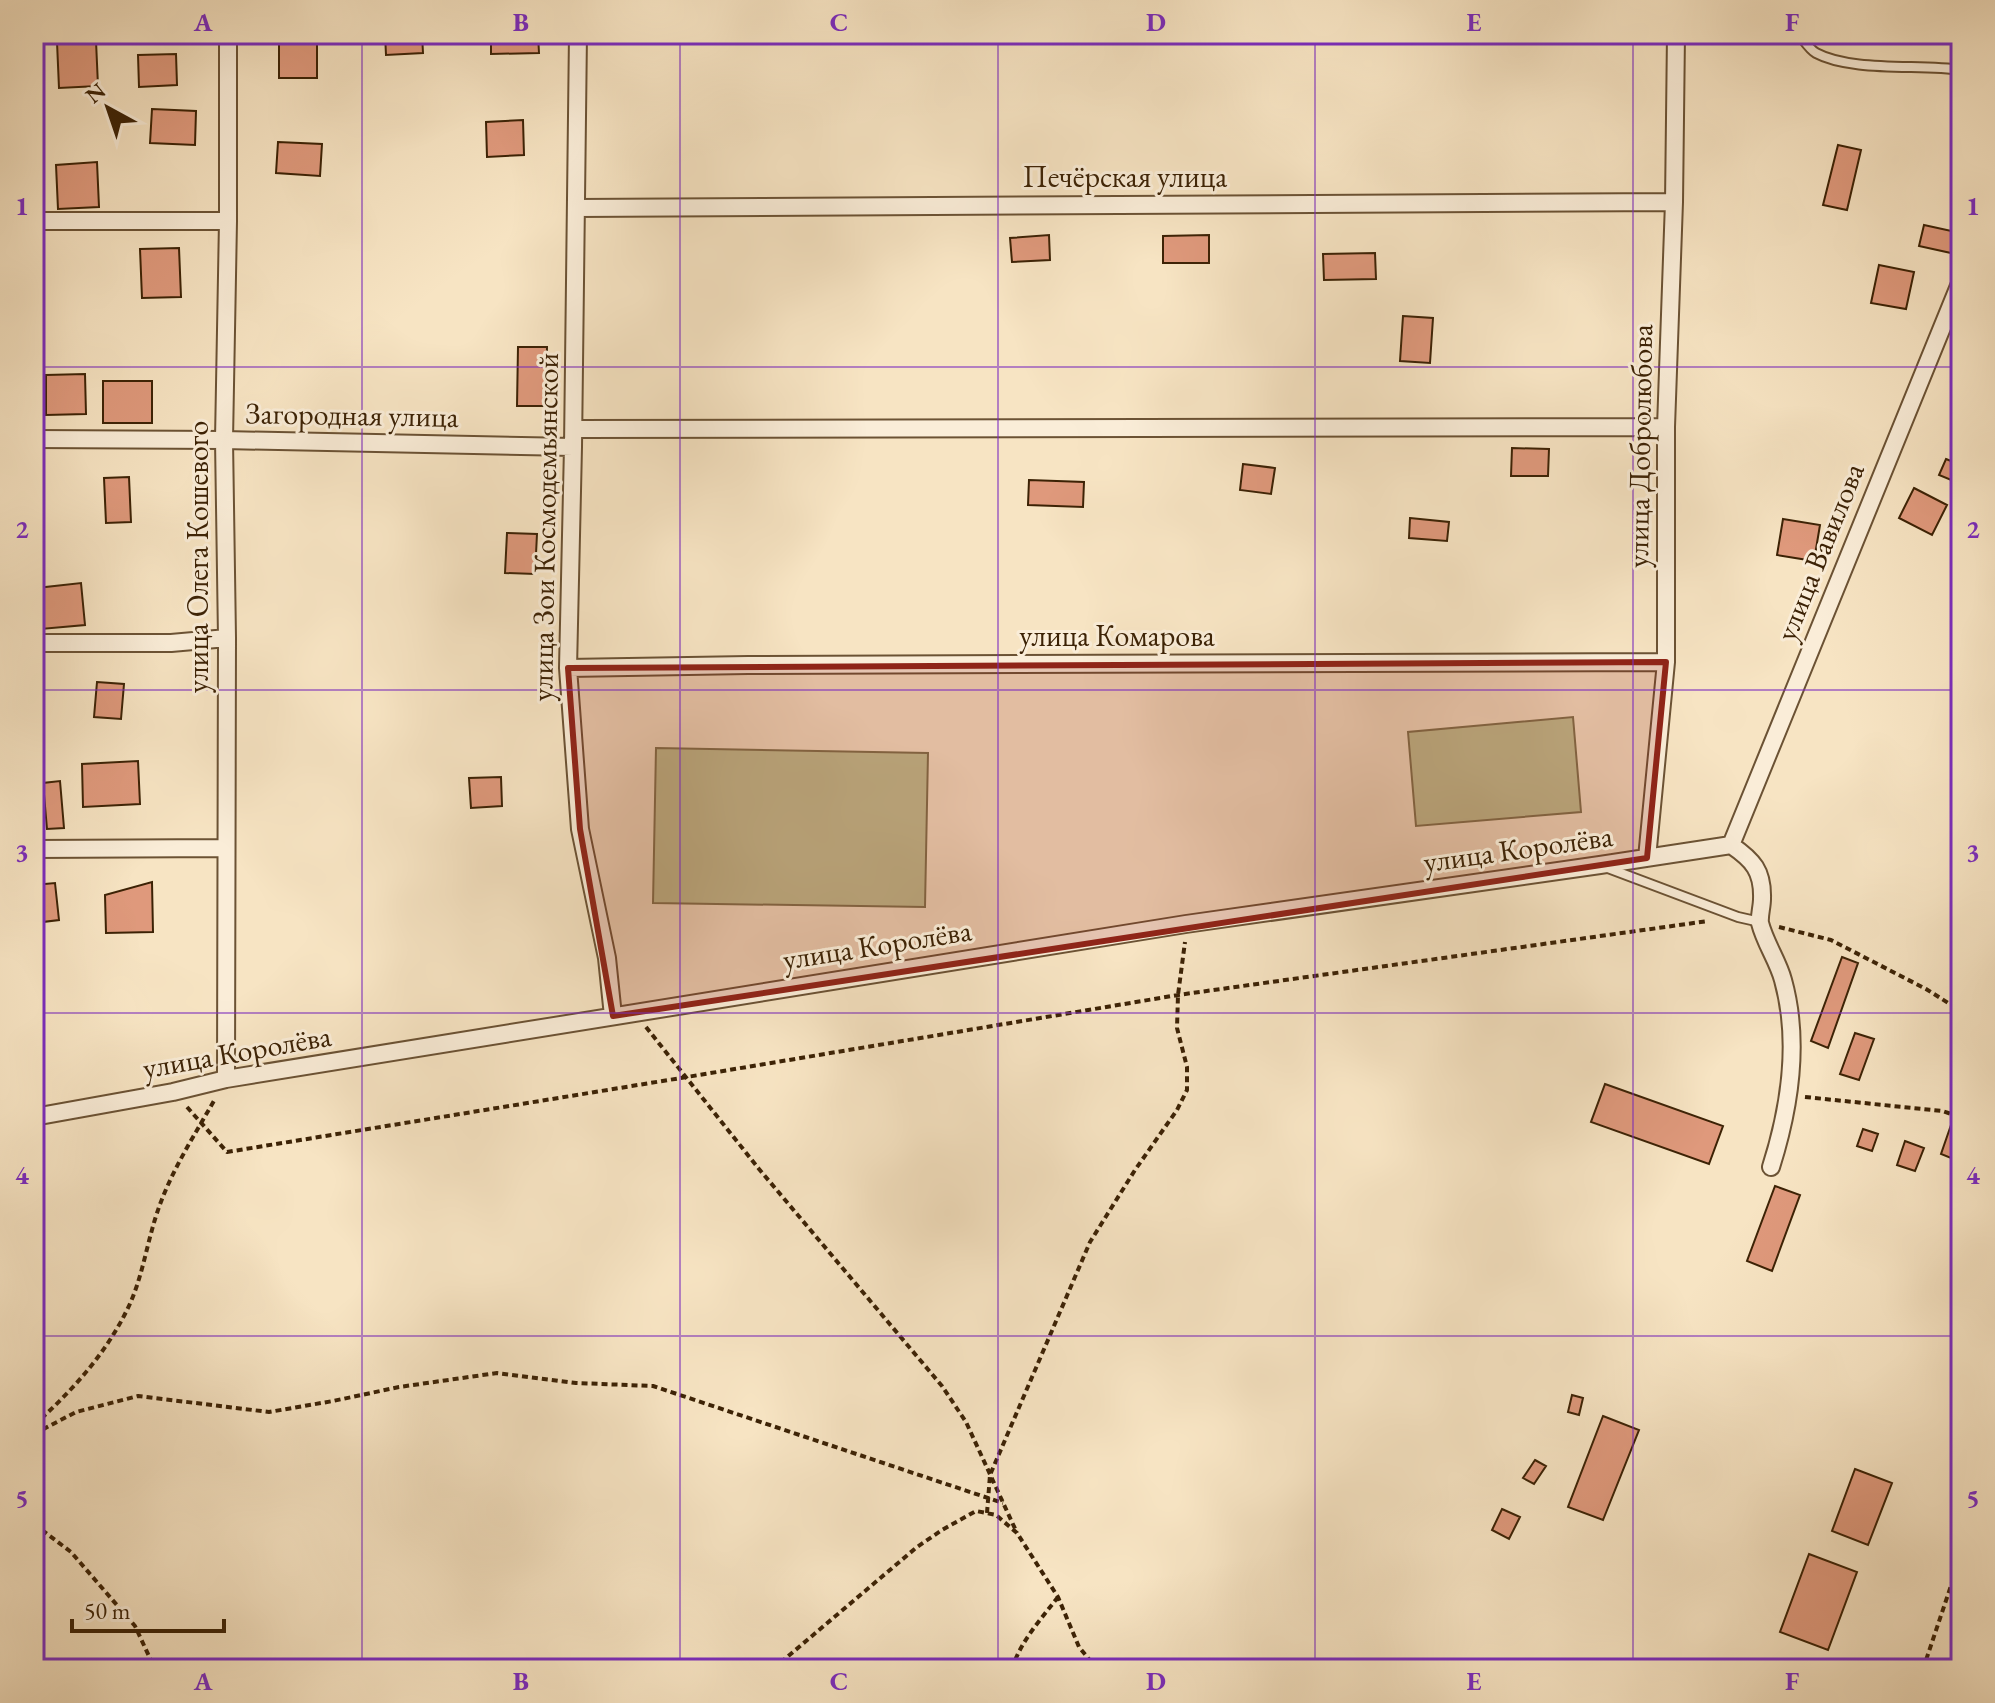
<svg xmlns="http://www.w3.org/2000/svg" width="1995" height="1703" viewBox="0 0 1995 1703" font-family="'EB Garamond',serif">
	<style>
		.green { fill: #c2c290; stroke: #7f724a; stroke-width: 2 }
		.building { fill: #df997c; stroke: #3c2205; stroke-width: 2 }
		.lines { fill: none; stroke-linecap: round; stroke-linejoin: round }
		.service-casing { stroke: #6b5234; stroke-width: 12 }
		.minor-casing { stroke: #6b5234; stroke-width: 20 }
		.path { stroke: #3c2205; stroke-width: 4; stroke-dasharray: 6 4; stroke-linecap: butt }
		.service { stroke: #faedd8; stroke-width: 8 }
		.minor { stroke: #faedd8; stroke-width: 16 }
		.marked { fill: #8f2418; fill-opacity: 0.2; stroke: #8f2418; stroke-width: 6; stroke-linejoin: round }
		.grid { fill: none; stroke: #7b2cbf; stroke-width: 2; stroke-opacity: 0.55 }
		.labels { text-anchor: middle; stroke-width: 6; stroke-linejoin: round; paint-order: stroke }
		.street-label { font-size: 30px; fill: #3c2205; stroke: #faedd8 }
		.neatline { fill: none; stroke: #7b2cbf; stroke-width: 3 }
		.grid-label { font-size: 26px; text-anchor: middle; font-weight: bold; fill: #7b2cbf }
	</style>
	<rect width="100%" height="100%" fill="#f7e4c3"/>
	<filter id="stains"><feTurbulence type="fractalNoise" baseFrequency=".0025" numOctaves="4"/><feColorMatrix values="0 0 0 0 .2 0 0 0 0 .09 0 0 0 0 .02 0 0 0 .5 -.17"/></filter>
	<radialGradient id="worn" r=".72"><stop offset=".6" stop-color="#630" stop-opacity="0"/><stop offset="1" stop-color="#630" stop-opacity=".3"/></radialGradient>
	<!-- green -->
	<path class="green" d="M1573,717L1581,812L1416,826L1408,732Z
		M656,748L928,753L925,907L653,903Z"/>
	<!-- building -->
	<path class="building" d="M385,34H422L423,53L386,55Z
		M502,34H538L539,53L491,54V38H502Z
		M279,35H317V78H279Z
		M96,41L98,86L59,88L57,42Z
		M176,54L177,85L139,87L138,55Z
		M152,109L196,111L195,145L150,143Z
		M523,120L524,155L487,157L486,122Z
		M1961,121V147L1954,145Z
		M278,142L322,144L320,176L276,173Z
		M1838,145L1861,150L1847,210L1823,205Z
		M97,162L99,207L58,209L56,165Z
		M1924,225L1956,232L1951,253L1919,246Z
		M1049,235L1050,260L1012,262L1010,238Z
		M1209,235V263H1163V236Z
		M179,248L181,297L142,298L140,249Z
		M1375,253L1376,279L1324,280L1323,254Z
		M1879,265L1914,272L1906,309L1871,303Z
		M1403,316L1433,318L1430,363L1400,361Z
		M518,347H547L546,406H517Z
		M85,374L86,414L46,415V375Z
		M103,381H152V423H103Z
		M1512,448L1549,449L1548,476H1511Z
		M1946,459L1961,465V484L1939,475Z
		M1243,464L1275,468L1271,494L1240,490Z
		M129,477L131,522L106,523L104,478Z
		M1029,480L1084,482L1083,507L1028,505Z
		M1914,488L1947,505L1932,535L1899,518Z
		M1410,518L1449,522L1447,541L1409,538Z
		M1783,519L1820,525L1814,561L1777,555Z
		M507,533L537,534L535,574L505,573Z
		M81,583L85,625L41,629L37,588Z
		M97,682L124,684L121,719L94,717Z
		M34,723L40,724L36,747H34Z
		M138,761L140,804L83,807L82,764Z
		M501,777L502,806L471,808L469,778Z
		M60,781L64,828L47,829L43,783Z
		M152,882L153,932L106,933L105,895Z
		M55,883L59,920L34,923V885Z
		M1842,957L1858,963L1828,1048L1811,1041Z
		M1855,1033L1874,1039L1859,1080L1840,1074Z
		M1605,1084L1723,1126L1709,1164L1591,1122Z
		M1951,1125L1961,1129V1162L1941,1154Z
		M1863,1129L1878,1134L1872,1151L1857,1146Z
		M1905,1141L1924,1148L1915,1171L1897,1165Z
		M1775,1186L1800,1195L1772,1271L1747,1261Z
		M1572,1395L1583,1398L1579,1415L1568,1412Z
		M1603,1416L1639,1430L1603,1520L1568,1507Z
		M1535,1460L1546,1466L1534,1484L1523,1478Z
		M1855,1469L1892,1483L1868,1545L1832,1531Z
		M1502,1509L1520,1517L1509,1539L1492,1530Z
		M1809,1554L1857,1572L1828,1650L1780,1632Z"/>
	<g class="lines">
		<!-- service casing -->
		<g class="service-casing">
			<path id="service" d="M1799,34C1804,40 1809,49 1816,53C1851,72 1920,64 1961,70
				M1605,867L1738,917L1760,922"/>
		</g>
		<!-- minor casing -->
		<g class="minor-casing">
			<path id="minor" d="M578,34L573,447L568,668L580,829L607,958L613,1016
				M576,208L1674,202
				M34,221H228
				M574,429L1666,427
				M34,439L224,440L573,447
				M34,643H171L227,638
				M568,668L748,665L1666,662
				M1731,845L1961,281
				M1731,845C1753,860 1763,871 1762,899C1762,907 1759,916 1760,923C1765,943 1778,961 1783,980C1800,1041 1790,1107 1771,1167
				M34,849L226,848
				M1647,858L1666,662V427L1674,202L1676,34
				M226,1079L227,638L224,440L228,221V34
				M34,1117L173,1092L226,1079L1186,924L1600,865L1731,845"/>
		</g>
		<!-- path -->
		<path class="path" d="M1779,927L1831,940L1926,989L1961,1011
			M646,1027L759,1169L942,1386L966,1422L1017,1533
			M1805,1097L1942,1111L1961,1117
			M187,1107L227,1152L687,1077L1178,995L1708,921
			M34,1425C70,1393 104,1356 126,1312C142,1281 146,1246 157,1213C170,1173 194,1136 215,1099
			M34,1434L76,1412L138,1396L269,1412L333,1401L399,1387L497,1373L576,1383L653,1386L1003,1503
			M987,1513L990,1475L1090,1242L1135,1170L1177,1110L1187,1090V1067L1177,1028L1178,995L1185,942
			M34,1524L71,1552L135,1626L155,1669
			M773,1669L917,1547L942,1530L976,1511L996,1515L1017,1533L1058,1597L1079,1647L1097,1669
			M1012,1669C1020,1642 1041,1619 1058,1597
			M1923,1669L1961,1556"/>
		<!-- service -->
		<use href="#service" class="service"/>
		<!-- minor -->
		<use href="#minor" class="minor"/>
	</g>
	<!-- marked area -->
	<path class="marked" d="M1666,662L1647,858L613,1016L580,829L568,668Z"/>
	<!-- grid -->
	<path class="grid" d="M362,34V1669M680,34V1669M998,34V1669M1315,34V1669M1633,34V1669M34,367H1961M34,690H1961M34,1013H1961M34,1336H1961"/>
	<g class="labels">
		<!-- street labels -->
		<g class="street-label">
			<text x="1125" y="187">Печёрская улица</text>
			<text transform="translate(352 415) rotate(1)" y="10">Загородная улица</text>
			<text transform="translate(1640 446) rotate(-89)" y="10">улица Добролюбова</text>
			<text transform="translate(545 527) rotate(-89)" y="10">улица Зои Космодемьянской</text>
			<text transform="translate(1820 552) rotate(-68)" y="10">улица Вавилова</text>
			<text transform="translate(198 557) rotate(-90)" y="10">улица Олега Кошевого</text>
			<text x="1117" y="646">улица Комарова</text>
			<text transform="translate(1518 849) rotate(-8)" y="10">улица Королёва</text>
			<text transform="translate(877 945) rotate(-9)" y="10">улица Королёва</text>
			<text transform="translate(237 1052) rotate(-10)" y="10">улица Королёва</text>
		</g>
	</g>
	<!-- margin -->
	<rect width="1995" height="1703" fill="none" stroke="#f7e4c3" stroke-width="88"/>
	<!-- north arrow -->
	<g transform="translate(108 108) rotate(320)" stroke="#faedd8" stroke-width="6" paint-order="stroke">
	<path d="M0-6L14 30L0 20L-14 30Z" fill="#3c2205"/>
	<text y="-12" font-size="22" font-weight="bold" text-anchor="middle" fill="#3c2205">N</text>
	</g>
	<!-- scale -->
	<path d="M72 1619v12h152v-12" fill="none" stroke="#3c2205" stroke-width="4"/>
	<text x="84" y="1619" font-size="24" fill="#3c2205" stroke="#faedd8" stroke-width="6" paint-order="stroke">50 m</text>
	<rect x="44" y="44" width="1907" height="1615" class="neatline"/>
	<g class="grid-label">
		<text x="203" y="31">A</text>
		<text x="521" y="31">B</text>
		<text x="839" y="31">C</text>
		<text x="1156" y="31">D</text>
		<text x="1474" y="31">E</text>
		<text x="1792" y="31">F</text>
		<text x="22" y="215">1</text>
		<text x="1973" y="215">1</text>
		<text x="22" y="538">2</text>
		<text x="1973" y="538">2</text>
		<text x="22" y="861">3</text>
		<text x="1973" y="861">3</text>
		<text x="22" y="1184">4</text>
		<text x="1973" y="1184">4</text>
		<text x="22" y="1507">5</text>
		<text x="1973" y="1507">5</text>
		<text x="203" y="1690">A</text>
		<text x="521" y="1690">B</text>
		<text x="839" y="1690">C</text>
		<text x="1156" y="1690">D</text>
		<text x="1474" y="1690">E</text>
		<text x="1792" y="1690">F</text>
	</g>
	<rect width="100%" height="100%" filter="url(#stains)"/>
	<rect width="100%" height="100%" fill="url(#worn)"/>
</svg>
